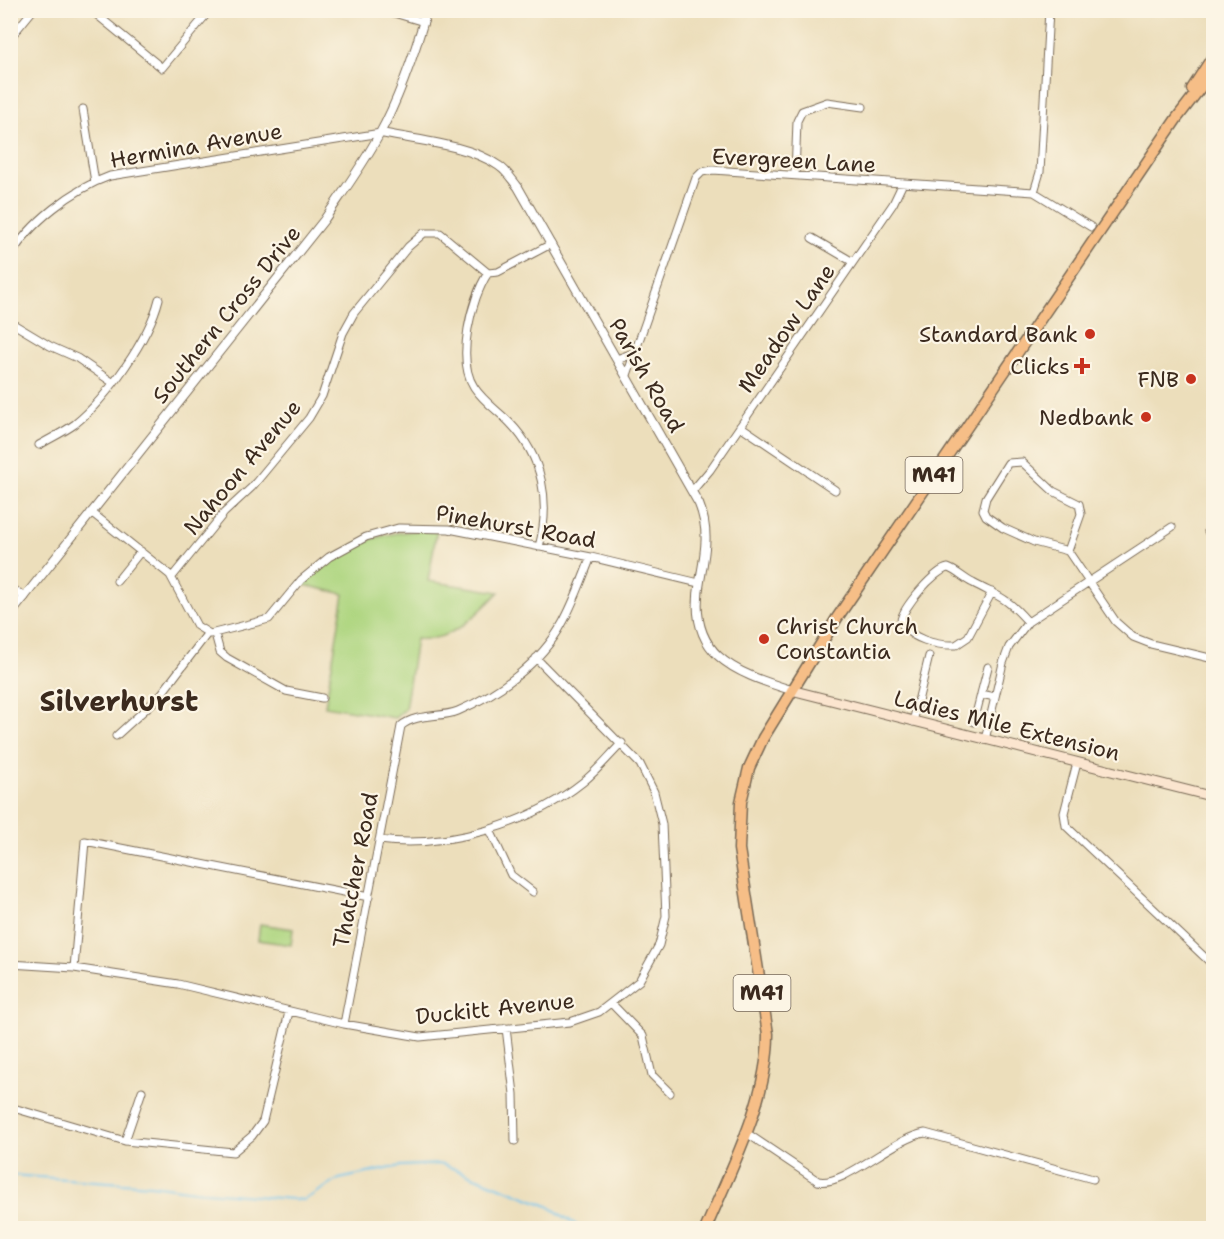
<svg xmlns="http://www.w3.org/2000/svg" width="1224" height="1239" viewBox="0 0 1224 1239" font-family="'Shantell Sans',sans-serif">
	<style>
		.green { fill: #add57f; stroke: #74804e; stroke-width: 1.5 }
		.lines { fill: none; stroke-linecap: round; stroke-linejoin: round }
		.stream { stroke: #70c3ec; stroke-width: 2 }
		.minor-casing { stroke: #796955; stroke-width: 9 }
		.tertiary-casing { stroke: #796955; stroke-width: 10 }
		.secondary-casing { stroke: #796955; stroke-width: 11 }
		.primary-casing { stroke: #796955; stroke-width: 13 }
		.minor { stroke: #fff; stroke-width: 7 }
		.tertiary { stroke: #fff; stroke-width: 8 }
		.secondary { stroke: #fbe5cf; stroke-width: 9 }
		.primary { stroke: #f6be87; stroke-width: 10 }
		.poi-dot { fill: #c8321e; stroke: #fcf5e5; stroke-width: 2 }
		.labels { text-anchor: middle; stroke-width: 4.5; stroke-linejoin: round; paint-order: stroke }
		.shield { fill: #fcf5e5; stroke: #75675a; stroke-width: 1.5 }
		.shield-label { font-size: 21px; font-weight: bold; fill: #3b2a1e }
		.street-label { font-size: 22px; fill: #3b2a1e; stroke: #fcf5e5 }
		.poi-label { font-size: 22px; fill: #3b2a1e; stroke: #fcf5e5; text-anchor: end }
		.district-label { font-size: 28px; font-weight: bold; fill: #3b2a1e; stroke: #fcf5e5 }
	</style>
	<rect width="100%" height="100%" fill="#fcf5e5"/>
	<filter id="ink" filterUnits="userSpaceOnUse"><feTurbulence type="fractalNoise" baseFrequency=".0167" numOctaves="2"/><feDisplacementMap in="SourceGraphic" scale="12" xChannelSelector="R" yChannelSelector="G"/><feConvolveMatrix kernelMatrix="1 2 1 2 8 2 1 2 1" color-interpolation-filters="sRGB"/></filter>
	<filter id="wash" filterUnits="userSpaceOnUse"><feTurbulence type="fractalNoise" baseFrequency=".008" numOctaves="4" result="noise"/><feDisplacementMap in="SourceGraphic" scale="24" xChannelSelector="R" yChannelSelector="G"/><feGaussianBlur stdDeviation="1.35" result="paint"/><feColorMatrix in="noise" values="0 0 0 0 0 0 0 0 0 0 0 0 0 0 0 0 0 1.4 0 .05"/><feComposite in="paint" operator="in"/></filter>
	<g filter="url(#wash)">
		<rect width="100%" height="100%" fill="#ecdebb"/>
		<!-- green -->
		<path class="green" d="M437,529L428,581L499,592C476,615 452,643 416,639L405,709L395,718L325,706L344,594L300,584C347,543 374,532 437,529Z
			M260,924L293,929L291,945L258,940Z"/>
		<g class="lines">
			<!-- stream -->
			<path class="stream" d="M10,1175L151,1185L195,1191L304,1200L339,1179L401,1166L442,1164L548,1206L581,1228"/>
		</g>
	</g>
	<g filter="url(#ink)">
		<g class="lines">
			<!-- minor casing -->
			<g class="minor-casing">
				<path id="minor" d="M91,10L162,68L210,10
					M384,10L424,22
					M1025,10L1049,12
					M10,38L33,10
					M83,109L95,182
					M795,175L797,121L802,111L827,102L863,107
					M1034,192L1040,172L1049,10
					M812,238L853,262
					M10,257C29,223 73,189 110,176L381,133
					M488,273C471,299 456,359 474,387C483,401 498,411 510,423C543,457 551,502 539,547
					M488,273L498,272L551,244
					M10,322L50,346L77,358L112,382
					M627,375L696,178L702,172L713,170L1034,192L1091,227
					M740,426L835,490
					M39,445C51,438 64,432 75,424C107,398 149,339 159,299
					M693,490L710,470L893,204L903,183
					M91,512L170,575L197,626L210,634L269,619L301,580L329,557L366,537L398,528L449,529L591,557L699,583
					M1214,522L1208,531L1214,544
					M1068,551L1081,514L1079,504L1053,491L1022,462L1008,463L986,498L983,510L986,516L1003,528L1034,542L1068,551L1116,622L1133,637L1151,644L1214,659
					M172,577L224,513L252,487L309,418L322,396L343,333L354,313L408,247L424,233H440L488,273
					M117,581L141,551
					M10,587L25,597
					M992,592L968,637L956,645C938,646 908,639 901,621C902,608 935,570 948,568C957,571 964,579 973,583C1001,598 1005,596 1028,622
					M215,634L220,652L227,658L286,691L322,698
					M988,667L981,694L995,697
					M913,722L929,656
					M974,722L981,694
					M116,736L159,697L207,634
					M985,740L1003,663L1009,647L1028,622L1172,527
					M1077,763L1064,813L1066,826L1214,966
					M490,830L511,875L533,892
					M379,840C446,849 529,825 583,782C597,771 609,756 622,743
					M10,964L74,968L178,984L344,1024L420,1037L570,1022L599,1012L639,981L659,945L666,916L662,824L654,792L640,764L536,658
					M74,968L85,841L369,897
					M612,1004L643,1036L652,1075L670,1093
					M344,1024L401,726C416,713 441,718 458,711C498,694 541,663 562,624C574,603 582,579 591,557
					M506,1028L514,1094L515,1141
					M10,1107L125,1141L233,1152L252,1136L263,1121L289,1012
					M745,1132L818,1181C844,1187 893,1138 925,1133L1093,1179
					M125,1141L142,1091"/>
			</g>
			<!-- tertiary casing -->
			<g class="tertiary-casing">
				<path id="tertiary" d="M381,133C416,140 470,145 499,166C507,171 512,180 518,187L699,504C710,531 705,553 700,581C686,654 733,672 791,690
					M618,359L635,353
					M10,615L324,220C343,192 363,165 379,135C400,97 415,52 427,10"/>
			</g>
			<!-- secondary casing -->
			<g class="secondary-casing">
				<path id="secondary" d="M791,690L1214,797"/>
			</g>
			<!-- primary casing -->
			<g class="primary-casing">
				<path id="primary" d="M1192,89L1214,55
					M706,1228C731,1169 768,1099 768,1034L739,849L741,802L749,768L763,738L837,618L1177,118L1214,70"/>
			</g>
			<!-- minor -->
			<use href="#minor" class="minor"/>
			<!-- tertiary -->
			<use href="#tertiary" class="tertiary"/>
			<!-- secondary -->
			<use href="#secondary" class="secondary"/>
			<!-- primary -->
			<use href="#primary" class="primary"/>
		</g>
	</g>
	<!-- markers -->
	<g class="poi-dot">
		<circle cx="1090" cy="334" r="6"/>
		<path d="M1079 357h6v6h6v6h-6v6h-6v-6h-6v-6h6z"/>
		<circle cx="1191" cy="379" r="6"/>
		<circle cx="1146" cy="417" r="6"/>
		<circle cx="764" cy="639" r="6"/>
	</g>
	<g class="labels">
		<!-- shield labels -->
		<g class="shield">
			<rect x="905.5" y="457" width="57" height="36" rx="4.5"/>
			<rect x="733.5" y="975" width="57" height="36" rx="4.5"/>
		</g>
		<g class="shield-label">
			<text x="934" y="482">M41</text>
			<text x="762" y="1000">M41</text>
		</g>
		<!-- street labels -->
		<g class="street-label">
			<text transform="translate(196 145) rotate(-10)" y="8">Hermina Avenue</text>
			<text transform="translate(794 160) rotate(3)" y="8">Evergreen Lane</text>
			<text transform="translate(226 314) rotate(-51)" y="8">Southern Cross Drive</text>
			<text transform="translate(786 328) rotate(-55)" y="8">Meadow Lane</text>
			<text transform="translate(647 375) rotate(60)" y="8">Parish Road</text>
			<text transform="translate(242 467) rotate(-50)" y="8">Nahoon Avenue</text>
			<text transform="translate(516 526) rotate(10)" y="8">Pinehurst Road</text>
			<text transform="translate(1007 725) rotate(14)" y="8">Ladies Mile Extension</text>
			<text transform="translate(355 870) rotate(-79)" y="8">Thatcher Road</text>
			<text transform="translate(495 1008) rotate(-6)" y="8">Duckitt Avenue</text>
		</g>
		<!-- poi labels -->
		<g class="poi-label">
			<text x="1078" y="342">Standard Bank</text>
			<text x="1070" y="374">Clicks</text>
			<text x="1179" y="387">FNB</text>
			<text x="1134" y="425">Nedbank</text>
			<text x="776" y="634" text-anchor="start">Christ Church<tspan x="776" dy="25">Constantia</tspan></text>
		</g>
		<!-- district labels -->
		<g class="district-label">
			<text x="119" y="711">Silverhurst</text>
		</g>
	</g>
	<!-- margin -->
	<rect width="1224" height="1239" fill="none" stroke="#fcf5e5" stroke-width="36"/>
</svg>
